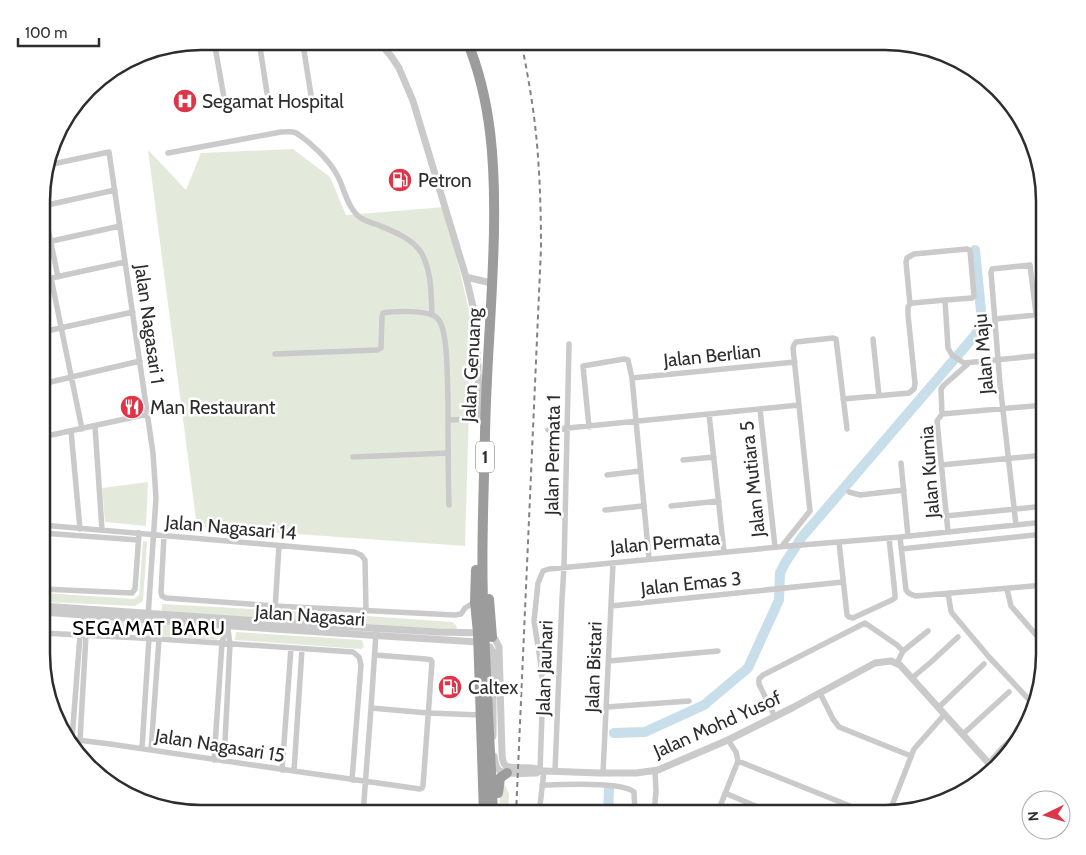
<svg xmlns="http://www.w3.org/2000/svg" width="1086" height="855" viewBox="0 0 1086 855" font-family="Cabin,sans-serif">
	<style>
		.green { fill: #e4eadb }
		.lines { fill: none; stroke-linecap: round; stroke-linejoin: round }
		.river { stroke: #c8deea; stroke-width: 10 }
		.minor { stroke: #cacaca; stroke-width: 5.5 }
		.tertiary { stroke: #cacaca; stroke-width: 7 }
		.trunk { stroke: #9c9c9c; stroke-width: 10 }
		.rail { stroke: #828282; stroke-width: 2; stroke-dasharray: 5 4; stroke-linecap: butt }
		.labels { text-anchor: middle; stroke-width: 5; stroke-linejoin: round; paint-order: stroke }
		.shield { fill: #fff; stroke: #6c6c6c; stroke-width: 1 }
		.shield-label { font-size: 18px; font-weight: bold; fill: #2d2d2d }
		.poi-label { font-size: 19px; fill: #2d2d2d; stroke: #fff; text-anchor: start }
		.street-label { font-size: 19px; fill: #2d2d2d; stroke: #fff }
		.neighbourhood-label { font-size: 20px; letter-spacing: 1px; fill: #000; stroke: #fff }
		.rim { fill: none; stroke: #2d2d2d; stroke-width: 2.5 }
	</style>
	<rect width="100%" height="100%" fill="#fff"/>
	<!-- green -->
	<path class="green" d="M293,149L330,177L346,215L445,207L470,315L469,410L465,546L197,527L148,150L186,190L201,153Z
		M148,482L146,526L105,522L102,488Z
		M143,541L147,542L143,601L135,606L45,602V593L134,599L139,595Z
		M162,604L267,610L266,619L162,612Z
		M282,610L452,622L456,625L457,628L454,630L282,620Z
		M100,620L214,628L221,635L216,640L97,631Z
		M236,632L362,640L364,647L361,649L235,640Z
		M501,783L505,785L509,794L508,814H499Z"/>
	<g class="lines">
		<!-- river -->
		<path class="river" d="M614,733L645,732L704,705L748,668L779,600L780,573L785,563L802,537L976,334L982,321L975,250
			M608,814L609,789"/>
		<!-- minor -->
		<path class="minor" d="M214,41L226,109
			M259,41L267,93
			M297,41L301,45L304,51L311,95
			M168,153L281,132C286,132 292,131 296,133C300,135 303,138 306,140C319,151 333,164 340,181C345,193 348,206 357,215C363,221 370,222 378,225C393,231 414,239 422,254C432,273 431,295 432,315
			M48,165L109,152L153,453L156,498L148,617
			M43,205L58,277
			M43,206L115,190
			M43,243L120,226
			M51,278L82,429
			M42,280L125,262
			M910,304L906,262L907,258L914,254L967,249L970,250L974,296L972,298L945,300
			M995,319L1045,314
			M42,332L133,312
			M873,339L879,396
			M275,354L377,350L381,348L382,317L383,313C394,311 428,310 436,317C441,321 443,329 444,335C448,356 447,379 448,400C448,435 448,470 449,505
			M632,378L795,362
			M42,384L140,361
			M843,399L909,393L914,389L915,383L908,315V307L910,304L913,303L945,300L948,348L952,355L964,363L1045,355
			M760,409L775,547
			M709,414L724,552
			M942,414L1045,405
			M448,420L480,419
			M95,426L102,530
			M589,427L583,366L624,359L628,360L632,378L649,559
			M548,430L799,405
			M71,431L80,529
			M42,437L148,414
			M353,457L448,453
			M683,460L714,457
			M901,463L908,536
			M941,465L1045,455
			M607,475L640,471
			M849,492L860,495L904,490
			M671,506L719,501
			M605,510L643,506
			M946,516L1045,506
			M42,525L354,552L361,555L365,560L366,610
			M1016,525L1000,384L991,272L992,269L1030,265L1036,314
			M948,532L937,421L942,414L941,389L944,385L969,363
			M42,533L138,540
			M164,536L161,592L162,596L166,598L275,606L455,615L461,614L465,608L475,602
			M900,537L906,590C908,594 912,595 916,596L1044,585
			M839,542L847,615L849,617L853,618L892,600L895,598V594L889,538
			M782,546L810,511L793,348L794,345L796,342L833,338L836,339L847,429
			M901,549L1044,534
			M42,589L132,593L135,589L139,533
			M1007,589L1011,606L1044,644
			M948,593L951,611L952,613L989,657L1035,706
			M611,606L843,582
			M274,625L279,546
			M42,633L159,639L353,652L359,657L361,665L352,780
			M609,661L718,651
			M897,663L903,651L928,631
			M912,678L931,662L958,637
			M820,693L833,719L839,727L911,756
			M607,707L689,701
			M371,708L428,713L481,715
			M938,708L984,664
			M775,717L759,684V679L763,675L865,623L897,645L903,651
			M963,734L1009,692
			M69,739L110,744L294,771L420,789L422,788L423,786L432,662L431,660L426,659L375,655
			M72,739L80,635L83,620
			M80,740L86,635L84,611
			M142,748L149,638
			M151,750L159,639
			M214,760L222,643L226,627
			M224,761L230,644L227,622
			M738,761L870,814
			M989,763L1003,747L1025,727
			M282,770L291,648
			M294,771L302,649
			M540,771L543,685L540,659L534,621L538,583L543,571L549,569L789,546L900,537L1044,522
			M555,771L562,599L564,567L569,344
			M603,773L613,563
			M542,785C561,785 622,781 634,792L635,814
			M725,793L774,814
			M889,813L914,749L944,715
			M363,814L371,708L376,633
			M539,814L544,771
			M654,814L656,791L655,771
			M717,814L738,761L736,752L728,740"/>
		<!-- tertiary -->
		<path class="tertiary" d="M378,41L391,56L399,68L413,101L466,277L472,302L476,322L480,419
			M466,277L487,282H493
			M42,606L274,622L438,632L485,633L495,639L499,647L502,754C502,758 503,763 506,766C512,769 526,767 532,768C537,768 539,771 544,771L600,773H636L658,770L728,740L792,708L875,663L891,661L900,665L993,768
			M42,612L274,629L478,642L490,647L493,652V736
			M494,756C495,761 495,768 500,771C506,775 527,773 536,773L540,771"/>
		<!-- trunk -->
		<path class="trunk" d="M467,41C492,101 495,166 494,229C493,298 486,367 485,435C484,490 481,545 483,599C485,671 490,742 493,814
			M476,570L475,602L478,633L484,814
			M489,599L492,637
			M498,793L500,778L507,773"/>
		<!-- rail -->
		<path class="rail" d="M516,814L541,248C541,214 540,179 537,144C534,110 528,75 521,41"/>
	</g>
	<!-- icons -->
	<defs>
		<g id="hospital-disc" transform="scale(1.25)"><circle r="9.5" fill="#de3549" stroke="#fff"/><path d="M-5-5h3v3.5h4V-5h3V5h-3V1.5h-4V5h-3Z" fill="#fff"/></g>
		<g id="fuel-disc" transform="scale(1.25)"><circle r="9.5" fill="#de3549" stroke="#fff"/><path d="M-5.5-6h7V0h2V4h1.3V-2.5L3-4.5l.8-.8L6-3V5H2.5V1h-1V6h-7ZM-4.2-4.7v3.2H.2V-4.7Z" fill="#fff"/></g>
		<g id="restaurant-disc" transform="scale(1.25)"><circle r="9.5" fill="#de3549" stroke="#fff"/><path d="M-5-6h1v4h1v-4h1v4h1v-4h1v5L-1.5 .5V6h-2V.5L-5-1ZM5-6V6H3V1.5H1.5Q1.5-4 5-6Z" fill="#fff"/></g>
	</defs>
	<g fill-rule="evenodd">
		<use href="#hospital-disc" x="185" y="101"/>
		<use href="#fuel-disc" x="400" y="180"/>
		<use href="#restaurant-disc" x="132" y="407"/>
		<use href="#fuel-disc" x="450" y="687"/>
	</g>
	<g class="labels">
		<!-- shield labels -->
		<rect class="shield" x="476" y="441.5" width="18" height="31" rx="4"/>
		<g class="shield-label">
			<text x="485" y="463">1</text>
		</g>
		<!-- poi labels -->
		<g class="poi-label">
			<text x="202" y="108">Segamat Hospital</text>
			<text x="418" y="187">Petron</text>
			<text x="150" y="414">Man Restaurant</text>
			<text x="468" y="694">Caltex</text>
		</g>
		<!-- street labels -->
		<g class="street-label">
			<text transform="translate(150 324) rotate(82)" y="7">Jalan Nagasari 1</text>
			<text transform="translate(983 354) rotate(-95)" y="7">Jalan Maju</text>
			<text transform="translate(712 355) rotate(-6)" y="7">Jalan Berlian</text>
			<text transform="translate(471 365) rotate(-87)" y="7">Jalan Genuang</text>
			<text transform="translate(552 455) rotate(-89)" y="7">Jalan Permata 1</text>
			<text transform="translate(929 472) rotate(-94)" y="7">Jalan Kurnia</text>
			<text transform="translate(752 479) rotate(-96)" y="7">Jalan Mutiara 5</text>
			<text transform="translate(231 527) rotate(5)" y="7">Jalan Nagasari 14</text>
			<text transform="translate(665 542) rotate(-5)" y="7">Jalan Permata</text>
			<text transform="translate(691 583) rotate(-6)" y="7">Jalan Emas 3</text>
			<text transform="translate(310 615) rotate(4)" y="7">Jalan Nagasari</text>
			<text transform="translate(593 667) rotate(-88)" y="7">Jalan Bistari</text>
			<text transform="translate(544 668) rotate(-88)" y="7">Jalan Jauhari</text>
			<text transform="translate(717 724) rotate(-24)" y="7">Jalan Mohd Yusof</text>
			<text transform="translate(220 745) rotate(9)" y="7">Jalan Nagasari 15</text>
		</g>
		<!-- neighbourhood labels -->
		<g class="neighbourhood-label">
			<text x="149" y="635">SEGAMAT BARU</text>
		</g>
	</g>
	<!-- crop -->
	<path d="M0 0H1086V855H0ZM201 50H885A151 151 0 0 1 1036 201V654A151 151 0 0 1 885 805H201A151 151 0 0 1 50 654V201A151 151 0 0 1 201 50Z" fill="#fff" fill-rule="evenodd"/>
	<path class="rim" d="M201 50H885A151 151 0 0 1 1036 201V654A151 151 0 0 1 885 805H201A151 151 0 0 1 50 654V201A151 151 0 0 1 201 50Z"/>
	<!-- north arrow -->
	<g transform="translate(1046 815) rotate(265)"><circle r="24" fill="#ffffff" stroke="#ababab"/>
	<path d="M0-4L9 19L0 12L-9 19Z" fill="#de3549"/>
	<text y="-8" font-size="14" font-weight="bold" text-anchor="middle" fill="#2d2d2d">N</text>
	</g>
	<!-- scale -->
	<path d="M18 38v8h81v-8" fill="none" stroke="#2d2d2d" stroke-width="2.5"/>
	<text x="25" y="38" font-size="15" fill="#2d2d2d" stroke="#ffffff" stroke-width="4" paint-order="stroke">100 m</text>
</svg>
